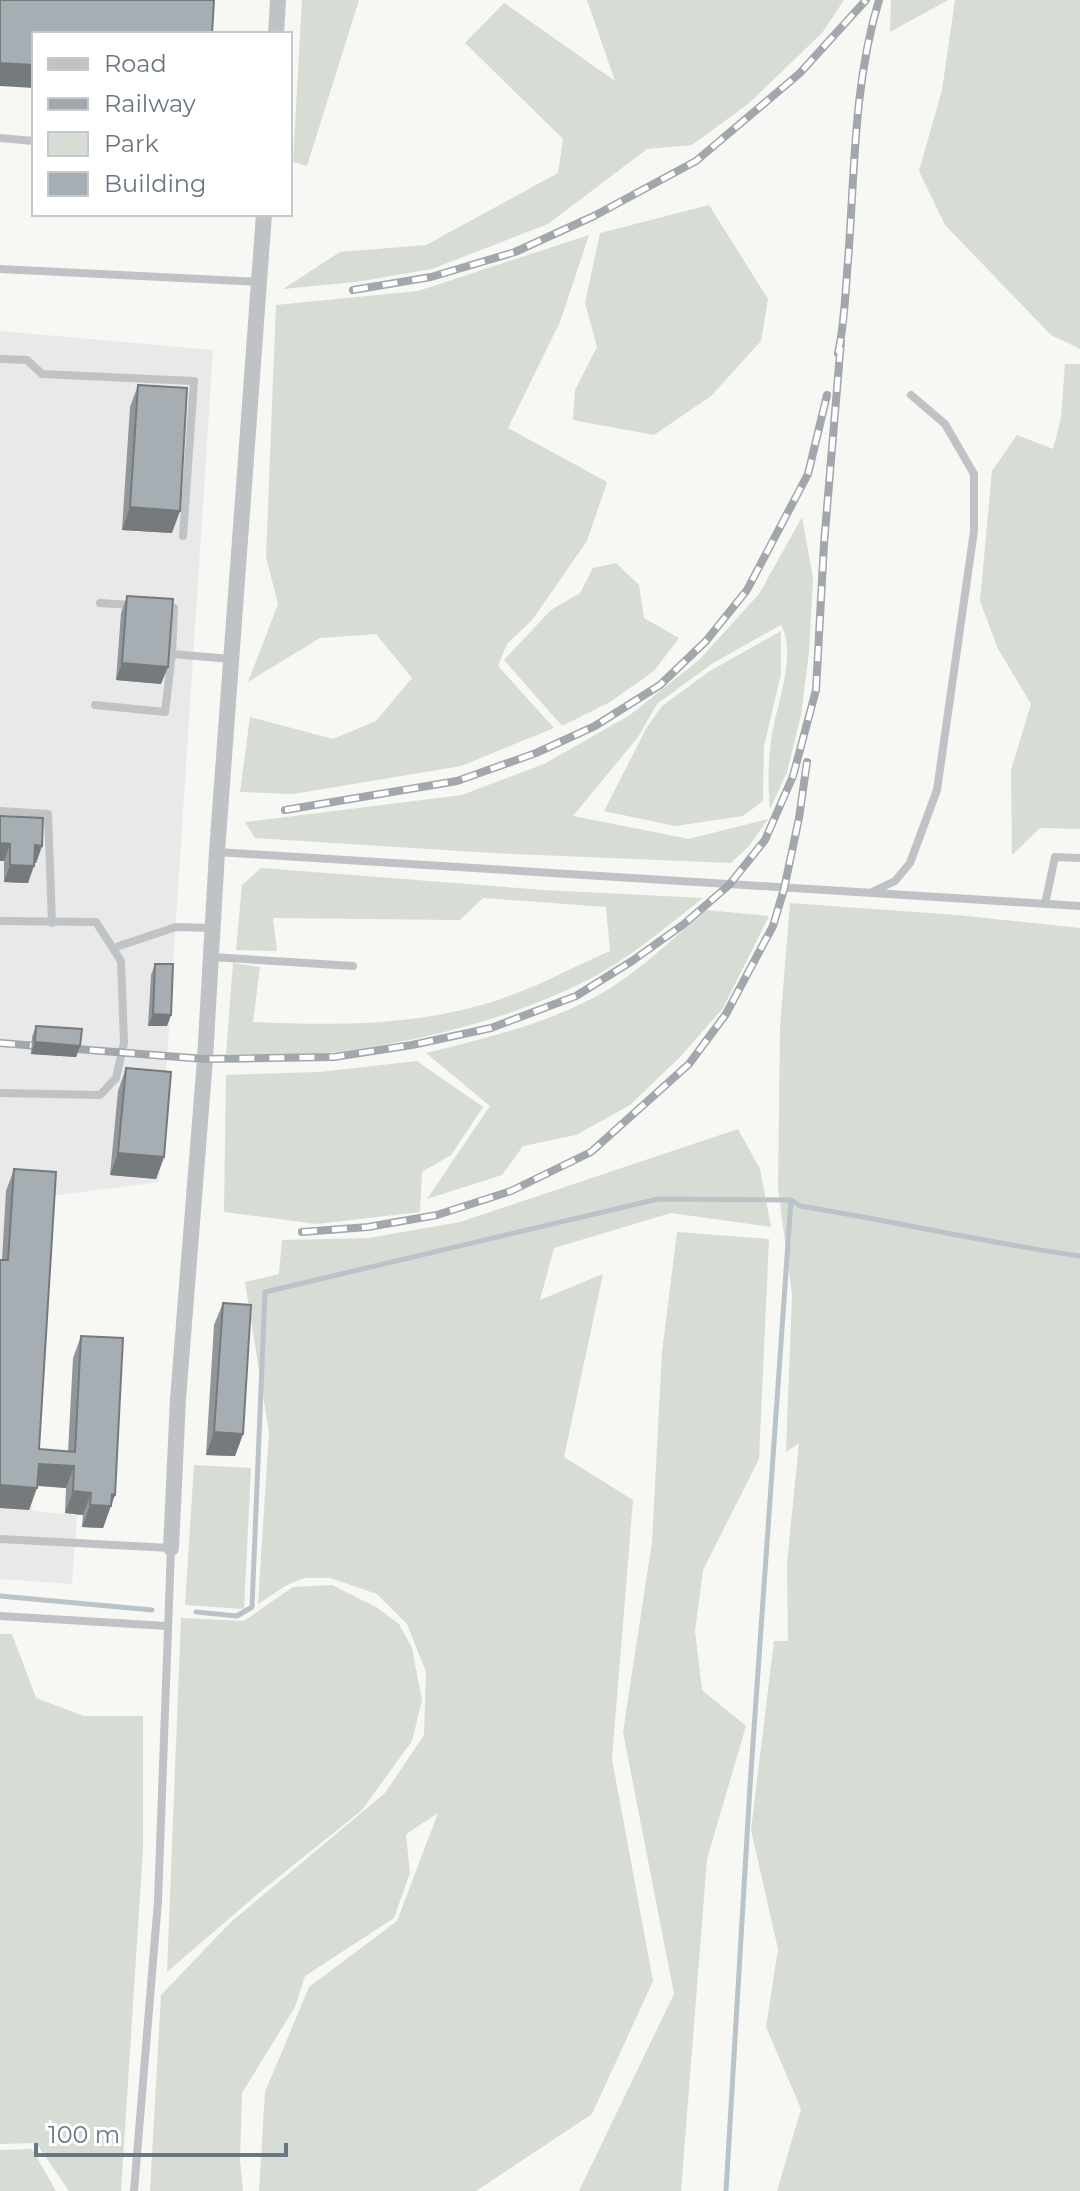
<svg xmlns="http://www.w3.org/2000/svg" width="1080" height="2191" viewBox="0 0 1080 2191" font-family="Montserrat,sans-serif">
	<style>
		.built { fill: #e8e9e8 }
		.green { fill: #d7dcd4 }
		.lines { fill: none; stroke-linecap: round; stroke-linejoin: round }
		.stream { stroke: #bac3c8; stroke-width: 5 }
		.service { stroke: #bfc3c6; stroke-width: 8 }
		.minor { stroke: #bfc3c6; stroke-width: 16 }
		.rail-casing { stroke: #a1a7ac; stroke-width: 8 }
		.rail { stroke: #fff; stroke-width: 5; stroke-dasharray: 15; stroke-linecap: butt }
		.wall { fill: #90969a }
		.shaded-wall { fill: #757a7d }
		.building { fill: #a7aeb3; stroke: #757a7d; stroke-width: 2 }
	</style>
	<rect width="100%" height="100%" fill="#f7f7f4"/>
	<!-- built -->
	<path class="built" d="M0,331L213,350L159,1182L51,1196L32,1511L77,1515L72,1584L0,1579Z"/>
	<!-- green -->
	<path class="green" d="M302,0H359L307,166L293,162Z
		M587,0H844L822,33L748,104L692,145L647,149L548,224L432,269L356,282L283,289L340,252L426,245L558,173L563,139L465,43L504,3L615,81Z
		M891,0H948L890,32Z
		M955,0H1080V349L1051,335L945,225L919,171L942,90Z
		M709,205L768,299L761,341L711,396L654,435L573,420L575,390L597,347L585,303L600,233Z
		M589,235L560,322L508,428L607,482L587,541L532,620L507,644L498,666L554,728L461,766L293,794L240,792L250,717L333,739L376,721L412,678L376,634L320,638L248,682L278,604L266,557L276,305L418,291Z
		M1065,364H1080V829L1040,828L1012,855L1011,770L1031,704L998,649L980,601L992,471L1017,435L1053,449L1061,418Z
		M802,517L813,578L809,652L801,715L787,772L770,809C768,786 768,764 771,741C775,708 798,655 781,625L713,663L657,704L638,737L573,816L689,839L768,819L749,846L731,863L492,853L255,838L245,822L462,795L544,764L630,715L699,660L759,594Z
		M616,563L639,585L644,618L679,638L654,671L610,702L562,726L504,660L551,610L580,593L593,568Z
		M781,631V674L764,746L763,801L743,816L675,826L604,811L647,727L662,706L710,671Z
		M261,868L544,890L703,898C667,926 629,959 588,980C511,1019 422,1041 336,1052C301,1057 262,1054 226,1054L233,963L260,967L253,1022C339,1026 428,1026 509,996C543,984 577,965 610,951L606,907L483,898L460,920L273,918L277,951L236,950L242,885Z
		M790,903L957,915L1080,928V2191H777L801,2109L766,2027L778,1949L751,1830L774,1641H788L787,1563L799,1443L786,1452L792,1295L778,1188L780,1027Z
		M706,910L769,916L723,1008L680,1057L630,1105L576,1135L523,1146L502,1175L427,1199L490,1106L426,1053C483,1039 542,1025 595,997C636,975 671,940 706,910Z
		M417,1061L483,1107L451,1155L422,1172L420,1212L317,1224L224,1212L226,1075L319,1072Z
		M738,1129L760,1169L771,1227L671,1213L554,1248L540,1300L603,1274L564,1457L633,1500L612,1759L653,1981L592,2114L476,2191H259L265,2092L309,1987L397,1921L438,1813L406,1834L410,1873L394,1918L305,1976L295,2007L242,2093L240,2161L243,2191H150L161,1995L231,1922L385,1793L424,1735L426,1672L407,1624L377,1594L330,1578H304L287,1585L258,1604L269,1433L245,1282L279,1274L282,1240L369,1238L460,1222Z
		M677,1232L769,1239L759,1459L703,1570L695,1631L702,1690L746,1726L707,1859L681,2191H579L674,1994L623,1732L652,1542L662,1352Z
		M194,1465L251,1468L244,1609L185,1605Z
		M332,1585L376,1607L399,1624L412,1648L422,1700L412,1741L362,1810L260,1892L167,1972L181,1618L244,1621L293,1587Z
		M0,1634H12L36,1698L84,1716H143V1849L121,2191H69L36,2143L0,2144Z
		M32,2149L56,2191H0V2150Z"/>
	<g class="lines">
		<!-- stream -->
		<path class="stream" d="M0,1596L152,1610
			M196,1612L237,1616L252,1607L265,1292L658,1199L791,1200L800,1206C894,1221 986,1243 1080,1256
			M726,2191L750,1786L791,1200"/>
		<!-- service -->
		<path class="service" d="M0,138L34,141
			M0,269L259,282
			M0,359L27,360L42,374L194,381L183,536
			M100,603L131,605
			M161,607L174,608L172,654
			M95,705L165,712L172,654L231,659
			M0,811L48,814L52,923
			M217,852L1080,906
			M872,892L895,881L910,863L937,790L974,531V474L945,424L911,395
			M1045,904L1055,857L1080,858
			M0,921L96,922L121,961L124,1043L116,1078L100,1095L0,1093
			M113,948L176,927L212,928
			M212,957L353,966
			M0,1539L171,1548L158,1901L134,2191
			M0,1616L167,1626"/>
		<!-- minor -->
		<path class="minor" d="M276,34L278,0
			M171,1548L178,1399L205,1059L217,852L264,214"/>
		<!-- rail casing -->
		<g class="rail-casing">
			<path id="rail" d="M353,290L431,277L515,252L594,216L696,161L800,73L866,0
				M838,353C844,327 845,300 847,273C855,182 852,89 879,0
				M285,810L457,781L536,753L595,726L660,685L706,641L747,590L808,474L827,395
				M0,1043L205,1059L334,1057L412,1045L491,1028L576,996L632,961L684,924L729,885L765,840L793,776L816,690L824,544L841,341
				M302,1232L368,1227L437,1215L511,1191L591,1152L689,1064L726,1014L773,926L784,889L799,818L807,762"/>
		</g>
		<!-- rail -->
		<use href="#rail" class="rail"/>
	</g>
	<!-- wall -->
	<path class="wall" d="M138,385L172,533L122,530L130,407Z
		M127,596L161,684L116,680L121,613Z
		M0,816L42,846L36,863L34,862L28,883L4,882V861Z
		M155,964L171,1015L167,1026H148L151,975Z
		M36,1026L80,1046L76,1057L31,1054L32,1037Z
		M126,1068L164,1157L156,1179L110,1175L118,1091Z
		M14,1169L39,1449L68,1452L73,1358L81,1336L111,1504L103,1528L82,1527L83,1515L65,1513L66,1488L37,1486L29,1510L2,1260L6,1191Z
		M223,1303L243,1434L235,1456L206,1455L214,1325Z"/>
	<!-- shaded-wall -->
	<path class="shaded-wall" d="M0,63L34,65V88L0,86Z
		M130,507L180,511L172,533L122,530Z
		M122,663L168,667L161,684L116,680Z
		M0,843L10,844L4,861H0Z
		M35,845L42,846L36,863L29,862Z
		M10,865L34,866L28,883L4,882Z
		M153,1014L171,1015L167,1026H148Z
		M35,1042L80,1046L76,1057L31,1054Z
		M118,1153L164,1157L156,1179L110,1175Z
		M214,1432L243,1434L235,1456L206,1455Z
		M39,1464L74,1466L66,1488L31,1485Z
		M0,1485L37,1488L29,1510L0,1508Z
		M73,1491L91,1493L83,1515L65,1513Z
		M112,1494L115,1495L103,1528L82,1527L90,1505Z"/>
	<!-- building -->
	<path class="building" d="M0,0H214L212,34H34V65L0,63Z
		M138,385L187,388L180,511L130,507Z
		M127,596L173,599L168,667L122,663Z
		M0,816L43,818L42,846L35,845L34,866L10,865V844L0,843Z
		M155,964H173L171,1015L153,1014Z
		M36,1026L82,1029L80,1046L35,1042Z
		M126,1068L171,1072L164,1157L118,1153Z
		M14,1169L56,1172L39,1449L75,1452L81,1336L123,1338L115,1495L112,1494L111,1506L90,1505L91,1493L73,1491L74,1466L39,1464L37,1488L0,1485V1260H8Z
		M223,1303L251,1305L243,1434L214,1432Z"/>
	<!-- legend -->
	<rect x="32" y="32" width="260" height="184" fill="#ffffff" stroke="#c3c9cd" stroke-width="2"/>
	<rect x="48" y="58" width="40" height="12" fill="#bfc3c6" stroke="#c3c9cd" stroke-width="2"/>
	<text x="104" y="72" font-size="24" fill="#697783">Road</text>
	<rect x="48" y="98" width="40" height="12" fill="#a1a7ac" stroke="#c3c9cd" stroke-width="2"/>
	<text x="104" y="112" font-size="24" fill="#697783">Railway</text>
	<rect x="48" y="132" width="40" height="24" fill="#d7dcd4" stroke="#c3c9cd" stroke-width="2"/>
	<text x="104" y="152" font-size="24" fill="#697783">Park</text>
	<rect x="48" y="172" width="40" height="24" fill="#a7aeb3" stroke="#c3c9cd" stroke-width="2"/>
	<text x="104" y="192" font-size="24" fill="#697783">Building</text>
	<!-- scale -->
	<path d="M36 2143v12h250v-12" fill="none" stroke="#697783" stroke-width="4"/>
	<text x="48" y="2143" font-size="24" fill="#697783" stroke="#ffffff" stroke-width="6" paint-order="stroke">100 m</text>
</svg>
